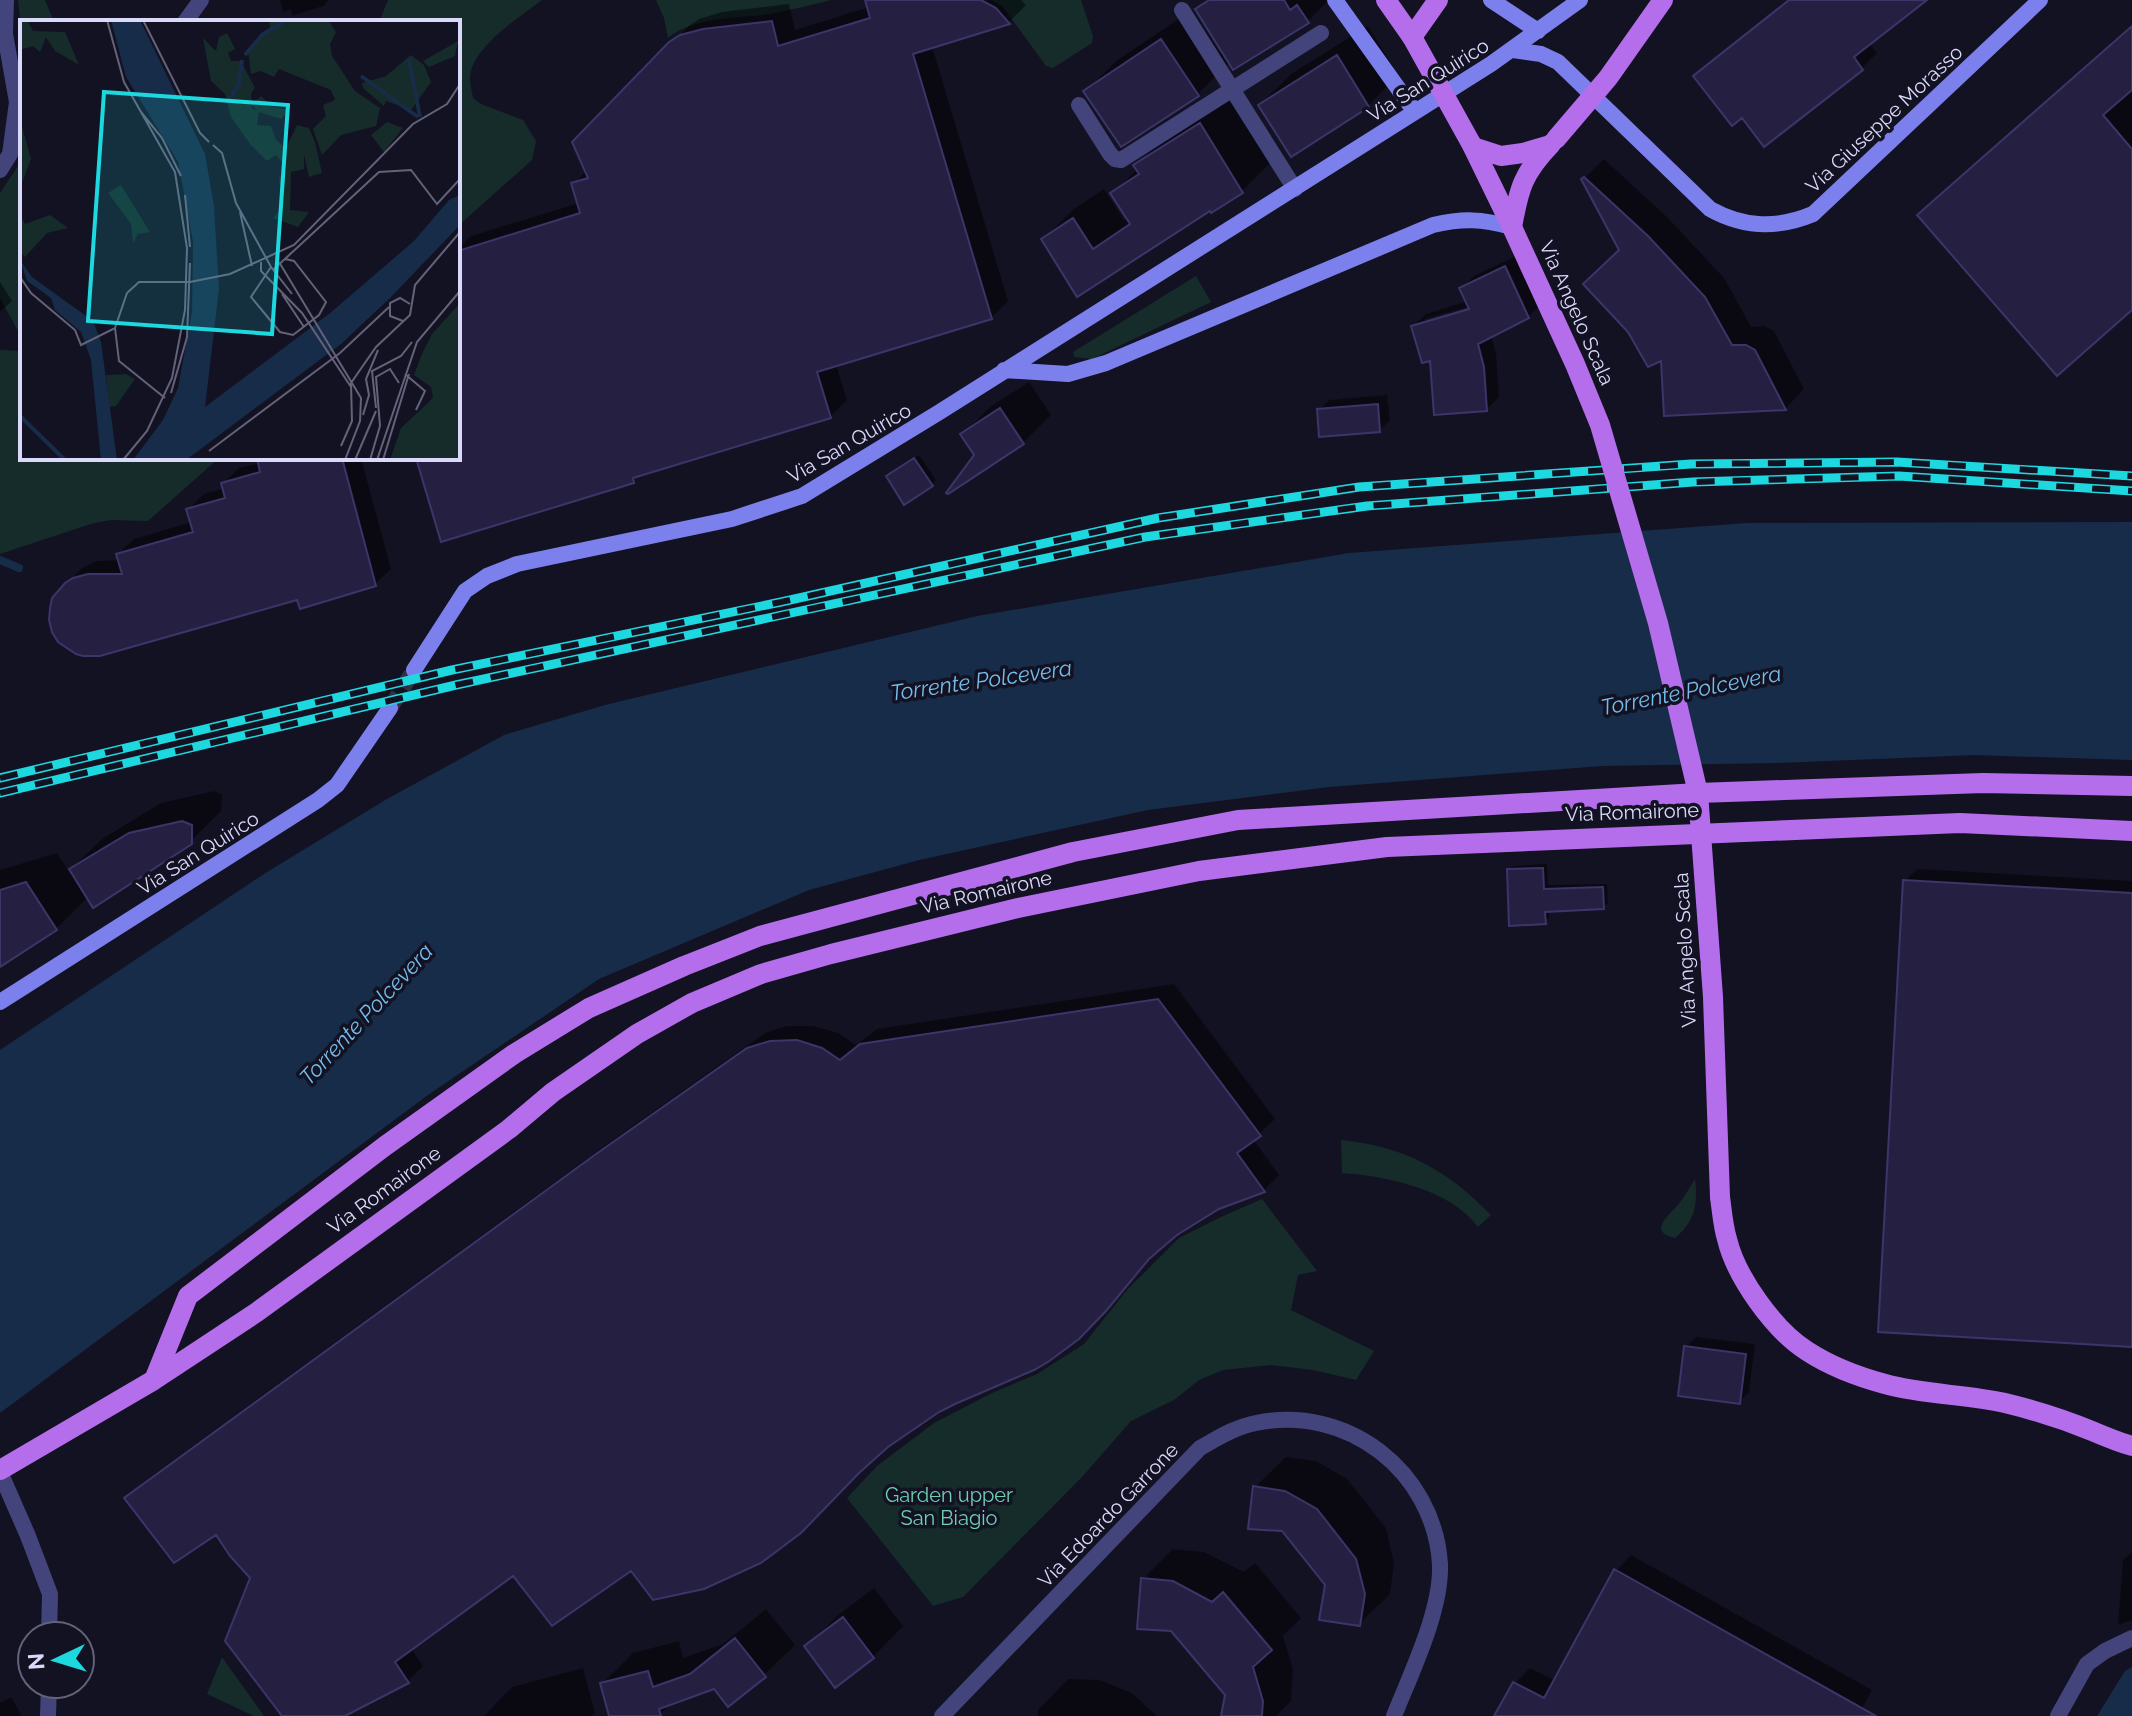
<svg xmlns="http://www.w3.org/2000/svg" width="2132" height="1716" viewBox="0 0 2132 1716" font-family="Raleway,sans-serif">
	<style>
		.green { fill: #152c2a }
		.water { fill: #172c48 }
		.shadow { fill: #0007; fill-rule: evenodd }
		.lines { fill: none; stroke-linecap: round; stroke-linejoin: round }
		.stream { stroke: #172c48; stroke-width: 8 }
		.building { fill: #252041; stroke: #3c356a; stroke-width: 2 }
		.secondary-tunnel { stroke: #313043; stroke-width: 16; stroke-dasharray: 16 8; stroke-linecap: butt }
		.street { stroke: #43447c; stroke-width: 16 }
		.secondary { stroke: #7c80ed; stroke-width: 16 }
		.primary { stroke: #b56eeb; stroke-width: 20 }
		.rail-casing { stroke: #1ed8e0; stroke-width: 9 }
		.rail { stroke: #131223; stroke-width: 6; stroke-dasharray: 18; stroke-linecap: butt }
		.primary-bridge { stroke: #b56eeb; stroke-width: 20 }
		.labels { text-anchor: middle; stroke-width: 7; stroke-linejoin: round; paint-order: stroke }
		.street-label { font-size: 20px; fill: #dad9fa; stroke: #131223 }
		.park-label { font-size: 20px; fill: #6ed0b2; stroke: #131223 }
		.water-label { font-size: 22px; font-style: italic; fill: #74bcec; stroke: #131223 }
		.inset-river { fill: none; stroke: #172c48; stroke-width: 4 }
		.inset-road { fill: none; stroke: #636279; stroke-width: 2 }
		.view { fill: #1ed8e0; fill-opacity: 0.15; stroke: #1ed8e0; stroke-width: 4 }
		.inset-edge { fill: none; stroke: #dad9fa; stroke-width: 4 }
	</style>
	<rect width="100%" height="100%" fill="#131223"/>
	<!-- green -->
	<path class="green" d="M18,0H45L54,22H22V39Z
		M388,0H542C520,17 470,48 470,79C470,85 472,92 473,98L481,104L523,120L536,141L532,160L458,226V22H379Z
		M656,0H831C811,5 790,10 770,14C736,19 695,16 668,38L664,18Z
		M992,0H1081L1093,36L1092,43L1053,68L1046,66L1003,7Z
		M22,160V328L18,331L0,298V193Z
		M1196,276L1211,302L1092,359L1074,357L1073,352Z
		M0,350L22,351V458H219L148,521L111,520L94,523L0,554Z
		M1341,1140C1406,1147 1446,1169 1491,1215L1478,1227C1451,1189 1385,1176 1342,1173Z
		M1695,1179C1698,1205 1695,1221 1675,1238C1648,1232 1667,1217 1677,1206C1684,1198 1689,1188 1695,1179Z
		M1262,1199L1317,1271L1298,1275L1291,1310L1374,1351L1356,1380L1313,1370L1271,1365L1223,1370L1199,1380L1174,1400L1131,1421L1082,1477L963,1597L933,1606L847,1498L877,1466L934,1423L992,1393L1037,1374L1084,1344L1127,1290L1179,1238L1223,1216Z
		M222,1657L264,1716H254L207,1694Z"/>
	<!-- water -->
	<path class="water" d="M2132,522V760L1975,755L1775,763L1602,766L1329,787L1148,810L919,860L809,890L599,979L428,1095L0,1413V1050L267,872L387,799L504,735L605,705L977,616L1349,553L1747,523Z
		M2132,1667V1716H2097L2125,1671Z"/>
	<!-- shadow -->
	<path class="shadow" d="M280,0H329L323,6L292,16L291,9L283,12Z
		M867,0H1021L1026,5L1009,22L932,46L1008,301L991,318L836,364L847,400L830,417L641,473L633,481L418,458H458V249L471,236L579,203L574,184L587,170L574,143L689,26L699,19L722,12L789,4L795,30L869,7Z
		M1206,0H1329L1307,22L1230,62L1197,95L1086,91L1116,61L1192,10L1220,53L1223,51L1197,9Z
		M1788,0H1923L1869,43L1877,53L1862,68L1765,145L1742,116L1695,76L1711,61Z
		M1368,26L1398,75L1368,106L1260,105L1291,74Z
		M2132,26V307L1920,215L1940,195Z
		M1232,94L1272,161L1242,191L1211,208L1078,294L1043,239L1074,209L1104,189L1124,220L1128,217L1113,194L1138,168L1136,166L1166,135Z
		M1604,159L1667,217L1724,278L1751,327L1765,326L1774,331L1804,389L1786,408L1666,414L1663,358L1621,250L1584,179Z
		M1518,255L1541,304L1528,317L1491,335L1496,353L1499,397L1487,409L1432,358L1413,326L1426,314L1468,301L1462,288L1474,276ZM1478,304L1479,308L1425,324V319Z
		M0,282L12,301L0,312Z
		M1029,382L1051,415L1023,443L951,490L976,455L963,434L990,407Z
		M1387,395L1390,420L1380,430L1319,410L1329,400Z
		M919,455L936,480L931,485L893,472Z
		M259,458H361L391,569L375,584L298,597L60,590L82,568L97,561L120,560L118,554L134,539L192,522L189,509L204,494L225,488L223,484L239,468L260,463Z
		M214,791L222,795L221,811L190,842L88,897L56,929L0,965V870L57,853L69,871L102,839L161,803Z
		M1547,864L1548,885L1607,884L1608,903L1603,907L1549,910V918L1545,922L1509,870L1513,866Z
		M1917,869L2132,881V1345L1905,881Z
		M1174,984L1275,1119L1253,1139L1279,1175L1264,1190L1219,1208L1175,1233L1158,1249L1121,1293L1078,1337L954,1402L887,1445L631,1568L514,1574L411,1648L423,1666L408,1681L342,1716H284L252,1577L217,1532L127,1498L142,1483L614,1139L765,1033L787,1026H814L838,1033L856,1045L877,1029Z
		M1696,1337L1755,1344L1749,1392L1739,1402L1686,1347Z
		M1286,1457L1316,1461L1347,1479L1386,1528L1394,1563L1390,1594L1359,1624L1327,1585L1255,1487Z
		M1173,1549L1204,1552L1244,1572L1255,1563L1301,1618L1283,1636L1293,1669L1291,1701L1276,1716H1223L1227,1695L1143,1579Z
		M2132,1552V1620L2118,1625L2123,1560Z
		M1631,1555L1872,1690L1858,1716H1496L1515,1683L1530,1668L1556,1681L1616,1571Z
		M874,1588L903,1626L873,1657L807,1647L837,1616Z
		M766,1609L795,1645L764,1675L715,1687L674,1702L658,1716H611L602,1684L633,1653L679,1641L683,1658L723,1644Z
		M583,1668L595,1713L592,1716H484L512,1687Z
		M1068,1679L1100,1680L1132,1693L1157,1716H1038V1710Z
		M11,1697L22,1716H0V1703Z"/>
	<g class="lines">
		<!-- stream -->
		<path class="stream" d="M0,560L19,568"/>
	</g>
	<!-- building -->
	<path class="building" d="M865,0H981L996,8L1010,24L913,54L992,319L817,372L831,418L633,478L634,483L441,542L416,458H458V251L580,213L571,183L588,178L572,142L669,42L680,35L703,29L772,21L778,46L870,18Z
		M1209,0H1284L1290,10L1297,5L1309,23L1233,70L1195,9Z
		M1789,0H1927L1854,57L1863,70L1764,147L1742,118L1732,126L1693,76Z
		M2132,26V90L2103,115L2132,149V310L2057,376L1917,215Z
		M1161,39L1199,96L1121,147L1083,91Z
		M1337,55L1369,107L1291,157L1258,105Z
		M1200,123L1243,193L1211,213L1210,211L1077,297L1041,239L1073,218L1093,249L1130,224L1110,193L1139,174L1133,165Z
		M1584,177L1648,236L1705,297L1732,345H1746L1755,350L1786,410L1664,416L1661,361L1648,367L1628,332L1583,284L1619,250L1581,179Z
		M1505,266L1529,318L1478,344L1484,367L1487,411L1434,415L1430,361L1422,363L1411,326L1469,309L1459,288Z
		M1378,404L1380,432L1319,437L1317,409Z
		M1000,408L1024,444L948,494L946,493L974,455L960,434Z
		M257,458H342L376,586L300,609L297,600L100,656H83L76,654L58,642L52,632L49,620L50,608L52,598L65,583L73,578L88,574H122L116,554L193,532L186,509L225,498L221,483L260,472Z
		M914,458L933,486L904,505L886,476Z
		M182,821L192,825V844L93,908L69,869L129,833Z
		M1543,868L1544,889L1603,887L1604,909L1545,912L1546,924L1509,926L1507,869Z
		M1903,880L2132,893V1347L1878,1332Z
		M26,882L57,930L0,967V890Z
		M1158,999L1261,1136L1237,1153L1265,1192L1219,1209L1177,1235L1149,1259L1106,1311L1079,1339L1048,1362L1034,1370L955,1404L939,1412L888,1447L859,1473L801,1533L761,1563L704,1589L653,1600L631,1571L552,1626L513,1576L395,1662L409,1683L345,1716H282L225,1641L250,1578L230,1556L216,1535L174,1563L124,1498L596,1154L747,1048L770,1041L797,1040L822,1048L840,1060L860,1044Z
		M1684,1346L1746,1354L1740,1404L1678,1396Z
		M1253,1486L1285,1491L1317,1509L1356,1559L1365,1594L1360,1626L1319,1620L1325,1585L1282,1531L1248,1529Z
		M1614,1569L1876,1716H1494L1513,1682L1544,1698Z
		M1141,1578L1173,1581L1212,1602L1223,1592L1272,1650L1253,1667L1263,1701L1262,1716H1221L1225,1695L1171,1631L1137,1629Z
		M843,1617L874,1658L835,1688L804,1646Z
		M735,1638L766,1677L728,1707L714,1689L659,1709L661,1716H609L600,1683L648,1671L653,1687L690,1674Z"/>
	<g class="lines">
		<!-- secondary-tunnel -->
		<path class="secondary-tunnel" d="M390,708L414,670"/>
		<!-- street -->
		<path class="street" d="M1182,10L1295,189
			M185,22L201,0
			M1079,105L1110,154L1115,159L1121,160L1321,33
			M0,170L10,154L17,102L5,34L6,0
			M0,1472L28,1536L50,1594L49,1636
			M48,1716L49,1684
			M942,1716L1200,1448C1218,1438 1235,1427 1256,1423C1347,1404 1434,1471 1440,1564C1442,1610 1411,1673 1394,1716
			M2058,1716L2087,1664L2105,1651L2132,1638"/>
		<!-- secondary -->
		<path class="secondary" d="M1335,0L1415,112
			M1491,0L1538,31
			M1513,50L1541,54L1558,62L1710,209C1744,228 1777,229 1813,214L2040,0
			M1004,370L1068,374L1106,363L1433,225C1464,218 1481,219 1512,227
			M414,670L465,591L487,576L517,564L732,519L802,496L938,413L1491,64L1580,0
			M0,1002L318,800L337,785L390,708"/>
		<!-- primary -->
		<path class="primary" d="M1386,0L1412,37L1438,0
			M1473,147L1512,227
			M1473,147L1501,156L1523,153L1550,145
			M1512,227C1519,188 1523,173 1551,144
			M1720,1197C1722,1211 1723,1226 1727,1239C1736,1277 1774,1330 1807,1351C1830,1366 1859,1377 1885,1384C1924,1395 1966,1394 2005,1403C2034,1410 2065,1420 2092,1431C2106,1437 2118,1442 2132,1446
			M154,1380L188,1296L385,1146L514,1054L589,1008L684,966L760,936L1073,852L1238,820L1698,793L1983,783L2132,786
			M0,1470L154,1380L257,1312L509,1129L553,1092L637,1034L692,1003L761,974L831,954L1018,908L1199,871L1387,847L1960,823L2132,831"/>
		<!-- rail casing -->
		<g class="rail-casing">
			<path id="rail" d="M0,778L452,670L781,602L1158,518L1359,487L1691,464L1897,462L2132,476
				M0,793L456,685L1145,537L1367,506L1693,482L1899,476L2132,491"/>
		</g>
		<!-- rail -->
		<use href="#rail" class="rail"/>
		<!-- primary-bridge -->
		<path class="primary-bridge" d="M1412,37L1473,147
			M1556,139L1608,78L1663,0
			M1512,227L1575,364L1600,425L1658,623L1698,793L1713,997L1720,1197"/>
	</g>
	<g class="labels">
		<!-- street labels -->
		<g class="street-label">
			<text transform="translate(1428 80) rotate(-32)" y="7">Via San Quirico</text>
			<text transform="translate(1884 119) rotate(-43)" y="7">Via Giuseppe Morasso</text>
			<text transform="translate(1577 313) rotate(66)" y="7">Via Angelo Scala</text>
			<text transform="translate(849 443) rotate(-30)" y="7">Via San Quirico</text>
			<text transform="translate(1632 812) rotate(-2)" y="7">Via Romairone</text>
			<text transform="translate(198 853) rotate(-32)" y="7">Via San Quirico</text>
			<text transform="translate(986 892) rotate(-13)" y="7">Via Romairone</text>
			<text transform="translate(1685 950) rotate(-93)" y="7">Via Angelo Scala</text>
			<text transform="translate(384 1190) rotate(-36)" y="7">Via Romairone</text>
			<text transform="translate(1108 1515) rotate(-46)" y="7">Via Edoardo Garrone</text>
		</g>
		<!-- park labels -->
		<g class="park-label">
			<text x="949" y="1502">Garden upper<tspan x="949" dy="23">San Biagio</tspan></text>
		</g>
		<!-- water labels -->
		<g class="water-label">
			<text transform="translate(981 680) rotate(-8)" y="8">Torrente Polcevera</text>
			<text transform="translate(1691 690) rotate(-11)" y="8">Torrente Polcevera</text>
			<text transform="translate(366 1014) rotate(-47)" y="8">Torrente Polcevera</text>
		</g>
	</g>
	<!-- overview -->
	<g transform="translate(20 20)">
		<rect width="440" height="440" fill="#131223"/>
		<path d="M0,0H7L13,11L45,12L59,45L35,31L26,17L20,32L13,26L0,30ZM249,0H308L316,12L310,24L312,36L335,71L360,88L356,106L321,115L302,135L293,109L306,96L303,85L315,80L311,70L259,49L254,57L241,51L231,54L228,30L250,8ZM207,13L215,29L208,33L211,41H221L235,68L231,73L232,88L237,91L232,85L241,76L251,86L269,90L261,99L239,92L237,105L251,106L256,120L266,128L277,105L289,108L295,122L302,153L289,157L284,135V149L271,152L270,190L289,192L278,207L253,198L262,188L259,157L266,152L265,146L256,135L247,141L230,124L211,97L205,74L191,61L183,18L196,31L199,17ZM438,21L435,36L409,47L403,41ZM391,35L404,45L411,62L391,90L366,81L364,86L343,68L342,63L366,56ZM0,99L11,139L0,168ZM367,102L383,108L364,132L351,115ZM101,165L130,212L118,214L113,223L111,204L88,173ZM0,195L5,204L30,195L48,208L27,213L5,237L0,232ZM440,283V440H370L381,408L413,378L411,367L394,355L402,334L412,314ZM106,354L115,359L96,386L89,387L86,355Z" fill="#152c2a"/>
		<path d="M91,0H120L185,134L194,186L199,269L185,387L309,294L394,221L429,180L440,175V205L370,278L321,324L166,440H113L143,400L158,368L172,292L173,222L158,142L106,57ZM0,240L12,257L73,301L81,322L97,440H81L71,340L61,312L35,290L31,278L7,261Z" fill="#172c48"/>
		<path class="inset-river" d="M225,35L243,14L267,0M389,39L400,97M341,56L398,97M207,83L219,64L222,40M0,396L45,440"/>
		<path class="inset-road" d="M87,0L104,62L155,152L167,228L165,290L152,358L127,411L103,440M123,0L180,113L189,122M121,92L142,118L161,156M193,125L202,133L216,183L251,247L272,274M165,175L170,227M220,192L232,246M241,242V251L282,293L331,367M259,242L341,378L340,401L325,440M251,247L231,277L260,312L273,315L299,295L306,282L274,241L265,239M253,250L359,152L391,150L417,184L440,159M0,257L11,273L55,310L61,325L95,308L99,341L145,378M262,274L284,307M383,301L370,296V283L380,278L390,284M95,308L107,273L119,262H170L210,254L274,225L393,104L427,84L440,64M385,354L405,371L396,390M151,373L167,317L170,243M356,388L352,351L381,336L392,322M343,395L349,375L346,359L358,330M321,426L332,401L331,363L356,327L390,295L395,265L440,212M189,431L320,333L369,287M335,440L356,391M350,440L360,406L356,357L370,349L379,363M357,440L397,322L440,271M363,440L389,354"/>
		<path class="view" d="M84,72L268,85L252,314L68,301Z"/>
		<rect width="440" height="440" class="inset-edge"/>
	</g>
	<!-- north arrow -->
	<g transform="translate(56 1660) rotate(266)"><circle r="38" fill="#131223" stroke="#636279" stroke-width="2"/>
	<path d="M0-6L14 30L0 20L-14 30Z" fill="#1ed8e0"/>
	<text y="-12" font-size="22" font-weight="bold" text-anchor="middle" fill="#dad9fa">N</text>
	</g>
</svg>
